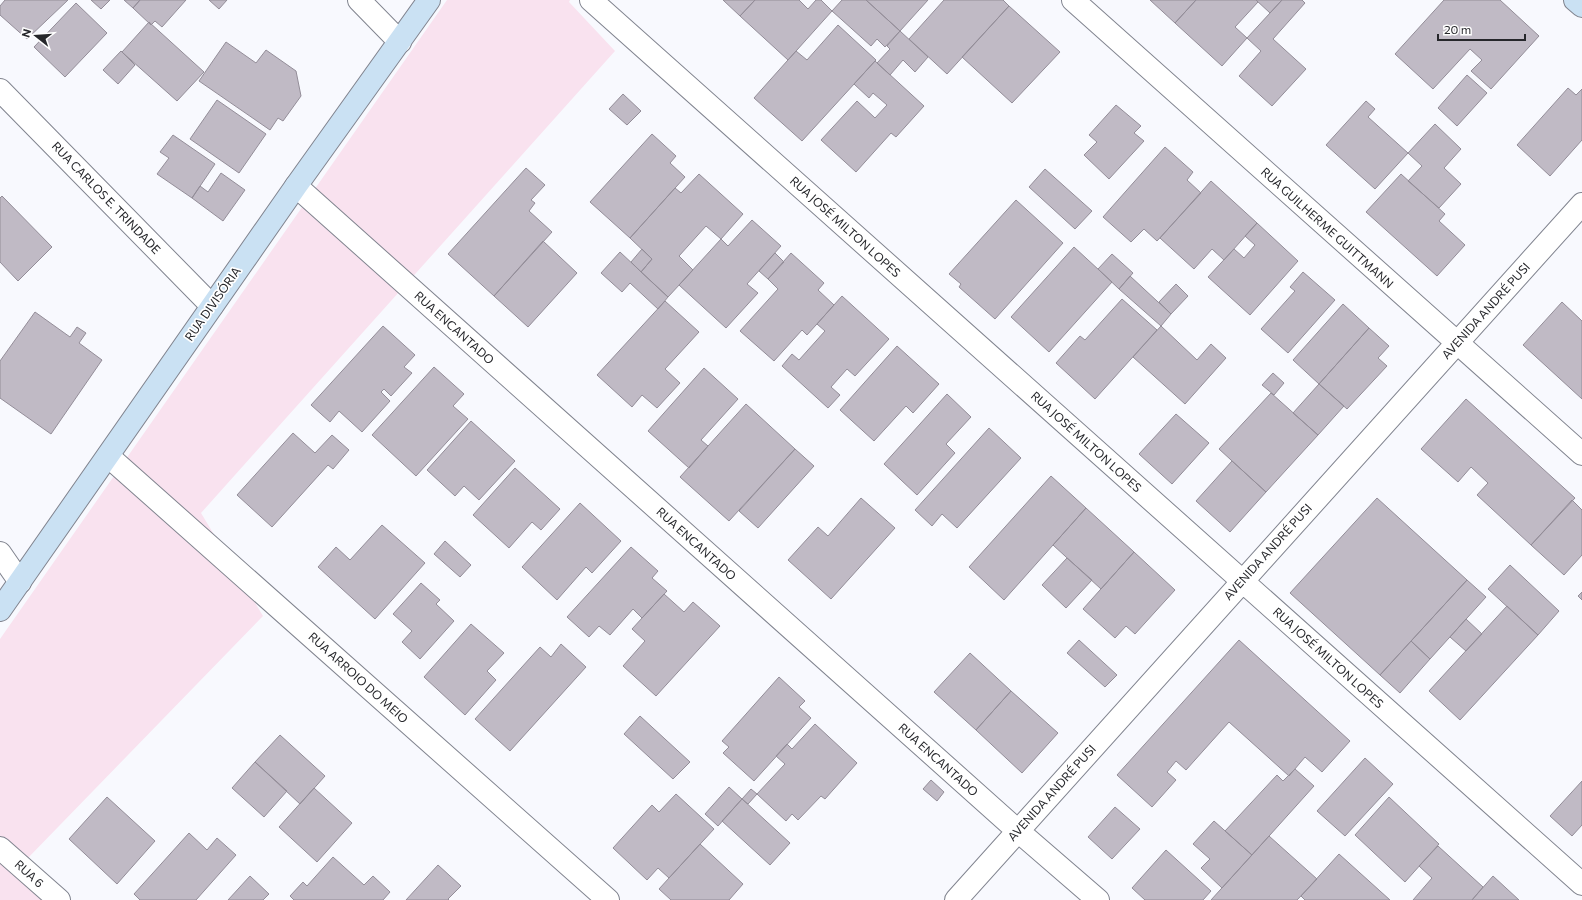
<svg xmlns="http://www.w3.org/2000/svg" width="1582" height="900" viewBox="0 0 1582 900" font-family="Commissioner,sans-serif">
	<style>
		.green { fill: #f9e2ef }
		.building { fill: #c0bac5; stroke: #938d98 }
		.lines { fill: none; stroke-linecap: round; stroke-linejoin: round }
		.street-casing { stroke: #81848f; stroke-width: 24 }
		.secondary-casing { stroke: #81848f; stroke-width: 24 }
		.street { stroke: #fff; stroke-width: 22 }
		.secondary { stroke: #cae1f3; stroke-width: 22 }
		.labels { text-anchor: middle; stroke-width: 3.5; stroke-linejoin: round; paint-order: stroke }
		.street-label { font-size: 12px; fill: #26272b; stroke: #fff }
	</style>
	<rect width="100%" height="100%" fill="#f8f9fe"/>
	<!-- green -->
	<path class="green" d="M447,0H570L569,2L615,51L201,513L263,616L26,860L41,900H0V639Z"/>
	<!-- building -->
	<path class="building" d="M5,0H68L27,39L0,15V6Z
		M91,0H110L101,9Z
		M124,0H140L133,8Z
		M140,0H186L162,27L155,21L151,25L133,8Z
		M209,0H227L219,9Z
		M723,0H755L740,16Z
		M755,0H799L808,9L816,0H821L832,11L788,60L740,16Z
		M842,0H866L900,31L885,47L877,39L871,46L832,11Z
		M866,0H928L900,31Z
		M944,0H1003L1009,6L947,74L909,39Z
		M1150,0H1196L1175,23Z
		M1196,0H1256L1258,2L1235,27L1247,38L1222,66L1175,23Z
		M1256,0H1282L1270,13Z
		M1282,0H1302L1305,3L1273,39L1306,69L1272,106L1239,76L1261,51L1247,38Z
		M1444,0H1500L1539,36L1491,89L1471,71L1482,60L1470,49L1433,89L1395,54Z
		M76,3L107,33L65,77L34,47Z
		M1009,6L1060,52L1012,103L962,57Z
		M149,22L204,72L177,101L122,52Z
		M838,25L876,60L802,141L754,98L796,51L807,60Z
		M900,31L928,57L915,72L903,60L890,75L877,63L890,49L887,46Z
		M226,42L256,63L266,50L296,71L301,96L283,121L278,118L270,130L199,81Z
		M121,51L135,65L118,84L103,70Z
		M875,61L924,106L896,137L891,133L856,172L821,140L857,101L875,118L887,105L873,93L869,98L854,84Z
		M1467,75L1487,93L1457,126L1438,108Z
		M1568,88L1576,95L1582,89V140L1550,176L1517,145Z
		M623,94L641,111L627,125L609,109Z
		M217,100L266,134L239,173L190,139Z
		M1366,101L1375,109L1368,117L1408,153L1375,189L1326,145Z
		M1116,105L1141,126L1134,133L1144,141L1109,179L1084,155L1097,142L1089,135Z
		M1435,124L1461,149L1444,168L1461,184L1439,208L1408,181L1422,166L1408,153Z
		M652,134L676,156L670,163L685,177L630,238L590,202Z
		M173,135L215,164L192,198L157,174L169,158L160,152Z
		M1165,147L1193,172L1187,180L1201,193L1157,241L1144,229L1131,242L1103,217Z
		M526,168L545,185L531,200L535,203L529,211L552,232L494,296L448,254Z
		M1045,169L1092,211L1075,229L1029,187Z
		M221,173L245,190L223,221L192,198L200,186L208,192Z
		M699,174L743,214L721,239L706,226L679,256L693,270L668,297L641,272L652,259L630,238L675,188L681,193Z
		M1401,174L1445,214L1439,221L1465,245L1437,276L1366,212Z
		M1211,181L1257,223L1224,260L1212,249L1194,269L1160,238Z
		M2,196L52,247L18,281L0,262V198Z
		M1016,200L1063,243L995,319L959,287L961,284L949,274Z
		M752,220L781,246L747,284L758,293L726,328L679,285L721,239L728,246Z
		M1257,223L1298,261L1250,315L1208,277L1234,249L1244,258L1255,245L1245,236Z
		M543,241L577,273L528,327L494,296Z
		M1074,247L1112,282L1049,352L1011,317Z
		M642,249L652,259L641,272L631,262Z
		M620,252L668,297L658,309L630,283L622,292L601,273Z
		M775,253L784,262L768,279L759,271Z
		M791,253L824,283L818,290L834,305L807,335L802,330L774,361L740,331L778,289L768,279Z
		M1112,254L1133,273L1119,289L1098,269Z
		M1303,272L1335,300L1288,353L1261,329L1295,291L1290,287Z
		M1130,276L1171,314L1161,326L1119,289Z
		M1176,284L1188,296L1171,314L1159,302Z
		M842,296L889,339L855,376L847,369L831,387L840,395L828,408L782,366L792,354L799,360L825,331L817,324Z
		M1122,299L1157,330L1095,399L1056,363L1080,336L1085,340Z
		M665,301L699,332L665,369L680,383L657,408L642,395L632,407L597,375Z
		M1562,302L1582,321V399L1523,345Z
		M1343,304L1369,328L1319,384L1293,360Z
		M35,312L70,337L77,327L86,333L79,343L102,360L51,434L0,398V361Z
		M383,326L415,355L404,367L412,373L391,396L384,389L381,392L390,401L362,432L339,411L330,422L311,405Z
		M1161,326L1197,360L1211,344L1226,358L1185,404L1133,357Z
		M1369,328L1389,346L1378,358L1387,366L1347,409L1319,384Z
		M897,346L939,384L913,413L906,406L874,441L840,410Z
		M434,367L464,394L453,406L468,419L416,476L372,435Z
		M704,368L738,399L701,440L708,446L689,468L648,431Z
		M1273,373L1284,383L1274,395L1262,385Z
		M1319,384L1344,406L1318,435L1293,413Z
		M1271,393L1318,435L1266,492L1219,449Z
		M947,394L971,417L946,444L955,453L917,495L884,464Z
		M1466,399L1575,498L1531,545L1477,495L1488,483L1471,467L1458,482L1421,449Z
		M746,404L795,449L729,521L680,477Z
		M1176,414L1209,443L1172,484L1139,454Z
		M471,421L515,461L479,500L464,486L455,496L427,470Z
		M989,428L1021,458L957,528L942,514L932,526L915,510Z
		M293,433L315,453L332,435L349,450L333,469L328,465L272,527L237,495Z
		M795,449L814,466L758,528L739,511Z
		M1232,461L1266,492L1230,532L1196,501Z
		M515,468L560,509L541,530L532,522L509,548L473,515Z
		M1051,476L1086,508L1004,600L969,567Z
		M861,498L895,528L831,599L788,560L818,527L828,536Z
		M1377,498L1467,580L1380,675L1290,593Z
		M1572,500L1582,510V555L1564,575L1531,545Z
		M580,503L621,541L592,573L586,567L557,600L522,567Z
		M1086,508L1134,552L1101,589L1053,545Z
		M382,525L425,563L375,619L318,567L336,547L350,560Z
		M445,541L471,565L460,577L434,554Z
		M631,547L658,571L652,578L667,591L642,618L633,609L610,635L599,626L589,637L567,617Z
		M1134,552L1175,590L1135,634L1126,626L1115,638L1083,609Z
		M1067,558L1092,580L1066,608L1042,585Z
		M1510,565L1559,611L1538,635L1488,589Z
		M1467,580L1486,597L1430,659L1411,641Z
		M421,583L440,600L436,604L454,621L420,659L402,642L412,631L393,614Z
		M1582,592V600L1578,596Z
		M664,594L684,612L693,602L720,626L656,696L623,666L645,641L632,629Z
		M1507,606L1538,635L1460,720L1429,691Z
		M1466,619L1482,634L1466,651L1450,637Z
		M471,624L504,653L487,671L496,680L465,715L424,677Z
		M1079,640L1117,675L1105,687L1067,653Z
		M1239,640L1350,741L1322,772L1305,757L1289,776L1229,722L1186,770L1176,761L1167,772L1176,780L1152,807L1117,775Z
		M1411,641L1430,659L1400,693L1380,675Z
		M561,644L586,667L510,751L475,719L540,647L551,657Z
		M970,653L1011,691L976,730L934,692Z
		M779,677L805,701L799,707L811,718L754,781L723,753L729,747L722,741Z
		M1011,691L1058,733L1022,773L976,730Z
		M640,716L690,762L673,779L624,734Z
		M815,724L857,763L825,799L821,796L798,820L792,814L786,821L757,794L785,764L776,756L787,744L792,749Z
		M280,735L325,776L300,804L255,762Z
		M1365,758L1393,784L1345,836L1317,811Z
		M255,762L287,791L264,817L232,788Z
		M1295,769L1314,786L1252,855L1225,831L1277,775L1283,781Z
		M931,780L944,792L937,801L923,789Z
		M1582,781V825L1572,836L1550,816Z
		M729,787L742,799L718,826L705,814Z
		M314,788L352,823L317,862L279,827Z
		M751,789L757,794L748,804L742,799Z
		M676,794L714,829L669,878L658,868L647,880L613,848L652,805L659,812Z
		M107,797L155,841L117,884L69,839Z
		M1389,797L1439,844L1405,882L1355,835Z
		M742,799L790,843L770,865L722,821Z
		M1115,807L1140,829L1112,859L1088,837Z
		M1214,821L1252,855L1222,888L1201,868L1210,859L1193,844Z
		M189,833L207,850L217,838L236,855L196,900H140L134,894Z
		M1269,836L1317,879L1297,900H1211Z
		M700,844L743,884L729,900H671L659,889Z
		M1438,846L1483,887L1472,900H1413L1432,878L1419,866Z
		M1166,850L1211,891L1203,900H1145L1132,888Z
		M1339,854L1390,900H1305L1301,896Z
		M333,857L364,885L373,876L390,892L383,900H294L290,896L303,882L307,886Z
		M438,865L461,886L448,899L449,900H406Z
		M250,876L269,894L263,900H228Z
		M1493,876L1519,900H1472Z"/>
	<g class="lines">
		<!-- street casing -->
		<g class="street-casing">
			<path id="street" d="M359,0L400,42
				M591,0L1582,884
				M1073,0L1582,454
				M0,90L212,306
				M296,186L1018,831L1098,900
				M108,456L608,900
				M0,553L20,582
				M0,848L59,900
				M956,900L1582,204"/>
		</g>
		<!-- secondary casing -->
		<g class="secondary-casing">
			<path id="secondary" d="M1575,0L1582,6
				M0,610L296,186L429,0"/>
		</g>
		<!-- street -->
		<use href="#street" class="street"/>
		<!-- secondary -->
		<use href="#secondary" class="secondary"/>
	</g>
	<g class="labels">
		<!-- street labels -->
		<g class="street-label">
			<text transform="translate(106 198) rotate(46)" y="4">RUA CARLOS E. TRINDADE</text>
			<text transform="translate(845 227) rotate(42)" y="4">RUA JOSÉ MILTON LOPES</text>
			<text transform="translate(1327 228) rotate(42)" y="4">RUA GUILHERME GUITTMANN</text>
			<text transform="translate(213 304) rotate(-55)" y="4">RUA DIVISÓRIA</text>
			<text transform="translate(1486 311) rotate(-48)" y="4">AVENIDA ANDRÉ PUSI</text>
			<text transform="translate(454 328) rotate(42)" y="4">RUA ENCANTADO</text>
			<text transform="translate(1086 442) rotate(42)" y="4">RUA JOSÉ MILTON LOPES</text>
			<text transform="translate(696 544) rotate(42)" y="4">RUA ENCANTADO</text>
			<text transform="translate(1268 552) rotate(-48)" y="4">AVENIDA ANDRÉ PUSI</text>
			<text transform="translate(1328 658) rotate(42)" y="4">RUA JOSÉ MILTON LOPES</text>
			<text transform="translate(358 678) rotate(42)" y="4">RUA ARROIO DO MEIO</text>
			<text transform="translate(938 760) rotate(42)" y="4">RUA ENCANTADO</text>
			<text transform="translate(1052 793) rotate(-48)" y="4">AVENIDA ANDRÉ PUSI</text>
			<text transform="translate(29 874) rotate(42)" y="4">RUA 6</text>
		</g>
	</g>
	<!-- north arrow -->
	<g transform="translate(36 36) rotate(287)" stroke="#ffffff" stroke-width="3" paint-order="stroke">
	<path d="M0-3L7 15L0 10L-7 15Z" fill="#26272b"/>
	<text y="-6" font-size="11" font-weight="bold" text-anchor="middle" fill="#26272b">N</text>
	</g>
	<!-- scale -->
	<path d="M1438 34v6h87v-6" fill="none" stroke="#26272b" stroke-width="2"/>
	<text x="1444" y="34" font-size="12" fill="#26272b" stroke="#ffffff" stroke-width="3" paint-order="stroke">20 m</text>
</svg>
